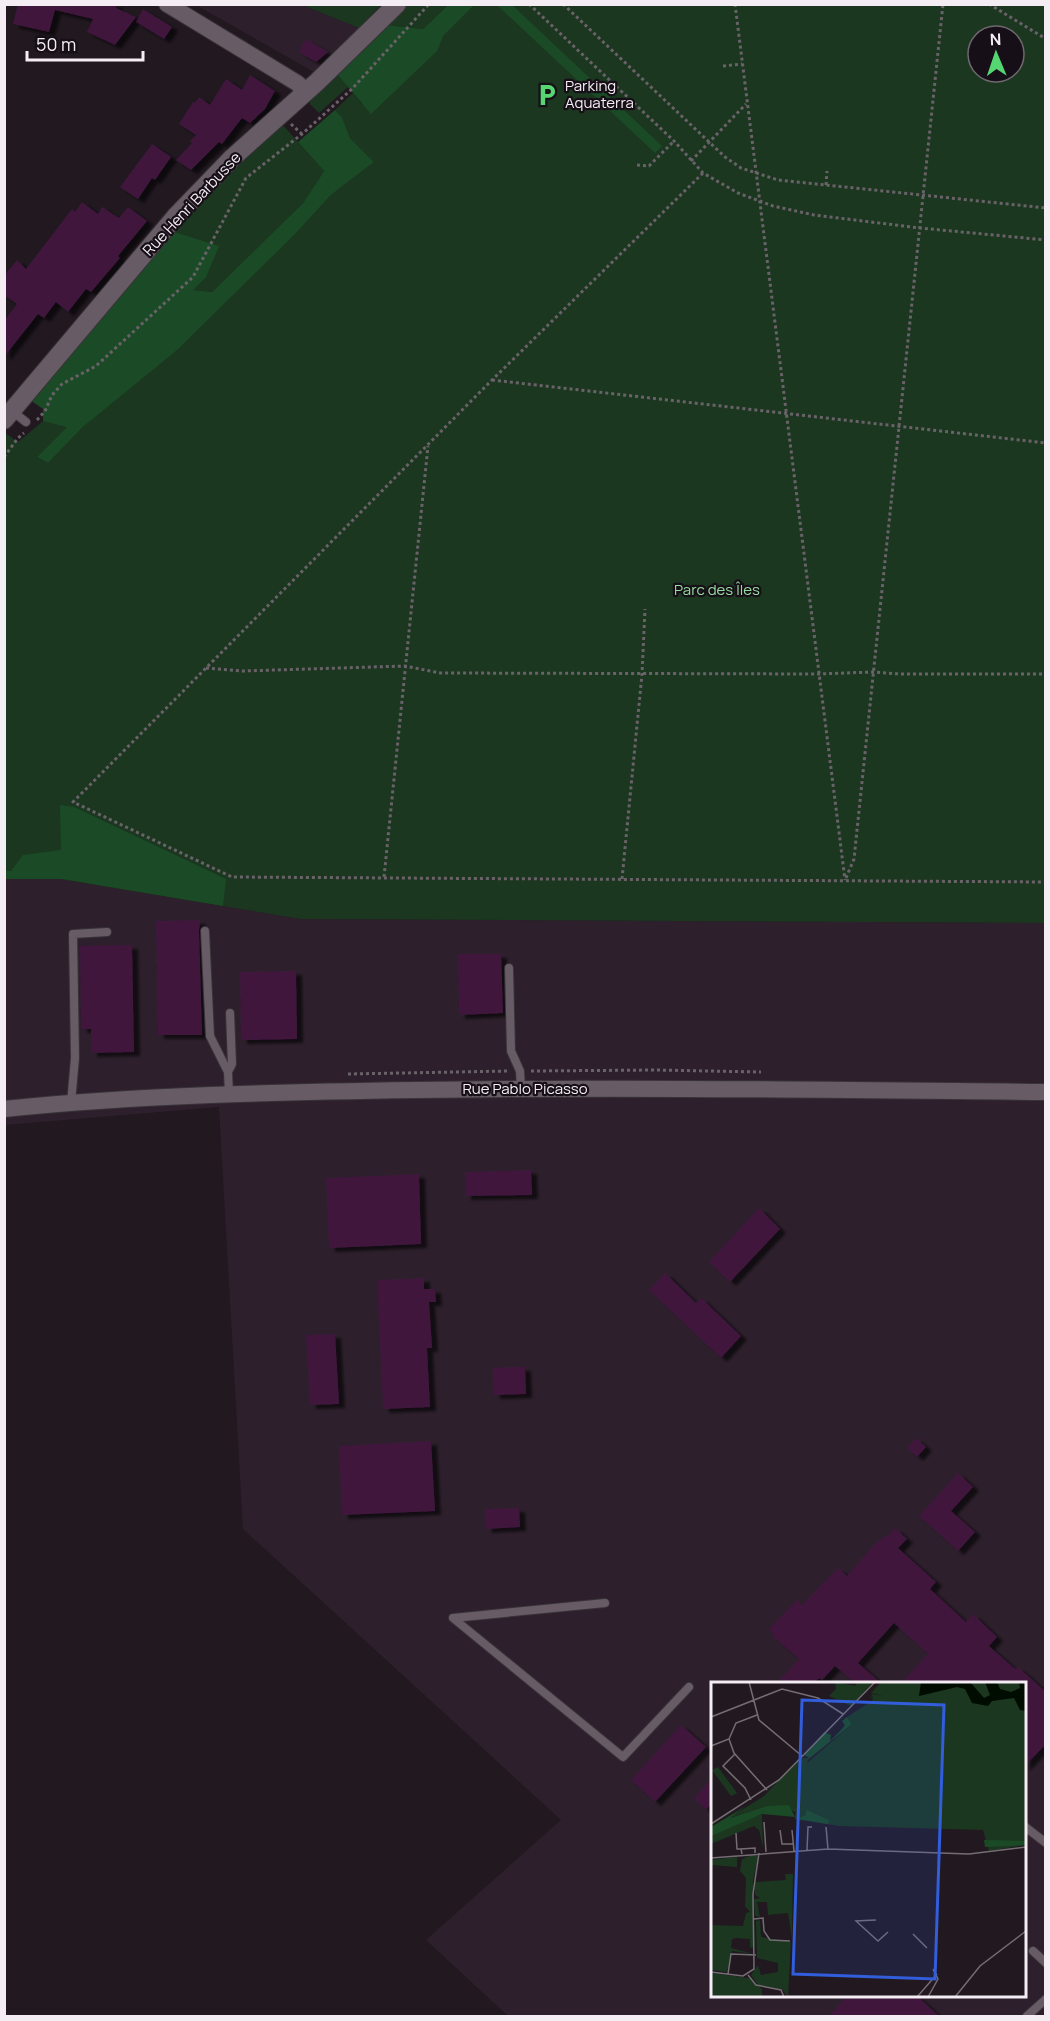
<svg xmlns="http://www.w3.org/2000/svg" width="1050" height="2021" viewBox="0 0 1050 2021" font-family="Manrope,sans-serif">
	<style>
		.built { fill: #2d202c; fill-rule: evenodd }
		.green { fill: #1b3720; fill-rule: evenodd }
		.forest { fill: #1b4b26 }
		.building { fill: #3f183e; filter: url(#shadow) }
		.lines { fill: none; stroke-linecap: round; stroke-linejoin: round }
		.service-casing { stroke: #393339; stroke-width: 10 }
		.minor-casing { stroke: #393339; stroke-width: 18 }
		.tertiary-casing { stroke: #393339; stroke-width: 20 }
		.path { stroke: #6a6269; stroke-width: 3; stroke-dasharray: 3 3; stroke-linecap: butt }
		.service { stroke: #675c66; stroke-width: 8 }
		.minor { stroke: #675c66; stroke-width: 16 }
		.tertiary { stroke: #675c66; stroke-width: 18 }
		.labels { text-anchor: middle; stroke-width: 4.5; stroke-linejoin: round; paint-order: stroke }
		.poi-label { font-size: 15px; fill: #f4edf3; stroke: #170f17; text-anchor: start }
		.street-label { font-size: 15px; fill: #f4edf3; stroke: #170f17 }
		.park-label { font-size: 15px; fill: #94dc9f; stroke: #170f17 }
		.inset-road { fill: none; stroke: #756d74; stroke-width: 1.5 }
		.view { fill: #325edb; fill-opacity: 0.15; stroke: #325edb; stroke-width: 3 }
		.inset-edge { fill: none; stroke: #f4edf3; stroke-width: 3 }
	</style>
	<defs>
		<filter id="shadow"><feDropShadow dx="6" dy="4" stdDeviation="1.5" flood-color="#0009"/></filter>
	</defs>
	<rect width="100%" height="100%" fill="#211820"/>
	<!-- built -->
	<path class="built" d="M196,5H302L359,28L314,72Z
		M5,879H63L301,919L1045,923V2016H508L426,1940L561,1820L243,1529L219,1107L5,1125ZM712,1684H1024V1996H712Z"/>
	<!-- green -->
	<path class="green" d="M497,4L498,6L500,4L1045,5V923L301,919L5,870L4,432L18,442L43,421L68,426L37,457L48,463L84,426L298,231L331,195L374,162L350,138L342,117L335,110L353,93L362,104L463,5ZM978,36H1014V72H978Z
		M302,5H381L359,28Z
		M407,5H448L423,29L386,25Z
		M336,73L348,87L319,113L310,104L309,100Z
		M281,123L324,171L303,203L212,292L193,290L172,231Z"/>
	<!-- forest -->
	<path class="forest" d="M448,5H474L443,36L437,51L371,114L336,73L386,25L423,29Z
		M500,5H512L662,146L655,153L498,6Z
		M335,110L342,117L350,138L374,162L331,195L298,231L177,350L84,426L48,463L37,457L67,427L43,421V409L30,400L171,231L219,246L206,277L193,290L212,292L303,203L324,171L298,142Z
		M60,805L74,807L226,879L223,906L63,879H5V870L11,871L23,855L61,850Z"/>
	<!-- building -->
	<path class="building" d="M18,4H117L116,8L136,17L115,45L87,32L93,19L55,10L49,32L13,24Z
		M143,9L172,27L164,39L136,22Z
		M306,39L328,52L316,62L299,52Z
		M250,75L275,91L265,109L250,123L242,118L222,144L219,142L191,170L176,160L192,143L190,141L196,135L179,124L193,102L195,103L199,97L210,105L226,79L242,90Z
		M152,144L171,157L155,180L152,178L138,199L120,187Z
		M82,202L98,214L102,207L119,218L128,207L147,221L118,256L120,258L91,292L86,289L68,312L56,302L44,318L38,314L4,357V321L17,304L4,295V276L17,260L26,269L72,209L75,212Z
		M200,920L199,931L202,1035H158L156,921Z
		M132,945L134,1052L91,1053V1029H81L80,946Z
		M458,954H501L503,1013L459,1015Z
		M296,971L297,1039L241,1040L240,972Z
		M531,1170L532,1195L465,1196V1172Z
		M419,1174L421,1244L329,1248L326,1178Z
		M759,1208L780,1229L730,1282L709,1262Z
		M665,1273L696,1303L701,1298L741,1336L721,1358L649,1290Z
		M424,1278V1289H435L436,1302H429L432,1348H427L430,1407L383,1409L377,1280Z
		M335,1334L339,1404L310,1405L306,1335Z
		M512,1367H525L526,1394L494,1395L493,1368Z
		M916,1438L926,1447L917,1457L907,1448Z
		M431,1441L435,1511L342,1515L339,1446Z
		M958,1473L973,1487L951,1511L975,1532L958,1551L919,1516Z
		M519,1508L520,1527L486,1529L485,1509Z
		M895,1528L907,1539L898,1548L936,1582L930,1589L966,1622L973,1614L997,1637L989,1646L1015,1669L1018,1667L1046,1692V1744L1024,1767V1683H901L928,1654L894,1623L858,1663L881,1683H855L835,1666L822,1680L819,1678L814,1683H777L799,1659L772,1636L774,1634L769,1629L797,1600L802,1605L838,1568L847,1576L873,1546L885,1536L887,1537Z
		M681,1725L706,1747L655,1802L631,1780Z
		M712,1778V1803L706,1810L694,1798Z
		M848,1995H916L939,2016H829Z"/>
	<g class="lines">
		<!-- service casing -->
		<g class="service-casing">
			<path id="service" d="M12,411L26,422
				M205,931L210,1036L228,1072L229,1094
				M509,968L511,1051L520,1071L521,1089
				M228,1072L232,1064L230,1013
				M71,1103L75,1058L73,934L107,932
				M605,1603L453,1618L623,1757L689,1687
				M1024,1826L1046,1843
				M1033,1951L1046,1963
				M1027,2016L1046,1999"/>
		</g>
		<!-- minor casing -->
		<g class="minor-casing">
			<path id="minor" d="M167,4L297,83L306,91
				M4,1109C141,1095 280,1092 417,1090C627,1087 836,1090 1046,1092"/>
		</g>
		<!-- tertiary casing -->
		<g class="tertiary-casing">
			<path id="tertiary" d="M4,420L176,216L231,159L317,82L397,4"/>
		</g>
		<!-- path -->
		<path class="path" d="M529,4L674,141L703,173L738,193L773,206L814,215L920,228L1046,240
			M563,4L725,157L741,168L778,180L1046,208
			M735,4L845,880
			M989,4L1046,39
			M723,66L742,64
			M291,124L302,134
			M691,161L746,104
			M637,165L649,166L674,141
			M703,173L492,380L73,802L232,877L1046,882
			M826,185L827,171
			M492,380L1046,443
			M37,420L45,411L52,395L62,384L96,366L193,277L246,178L302,134L352,89L429,4
			M4,457L18,438L24,433
			M206,668L243,671L405,666L440,673L818,674L873,672L900,674H1046
			M384,877L428,446
			M846,878L854,859L943,4
			M622,879L642,674L645,609
			M531,1071L656,1070L761,1072
			M348,1074L509,1071"/>
		<!-- service -->
		<use href="#service" class="service"/>
		<!-- minor -->
		<use href="#minor" class="minor"/>
		<!-- tertiary -->
		<use href="#tertiary" class="tertiary"/>
	</g>
	<!-- icons -->
	<defs>
		<g id="parking-bare" transform="scale(1.8)"><path d="M-3.5-5.5H1a3.5 3.5 0 0 1 0 7H-1V5.5H-3.5ZM-1-3.4V-.6H.8a1.4 1.4 0 0 0 0-2.8Z" fill="#55d672" stroke="#170f17" stroke-width="2.5" paint-order="stroke"/></g>
	</defs>
	<g fill-rule="evenodd">
		<use href="#parking-bare" x="547" y="95"/>
	</g>
	<g class="labels">
		<!-- poi labels -->
		<g class="poi-label">
			<text x="565" y="91">Parking<tspan x="565" dy="17">Aquaterra</tspan></text>
		</g>
		<!-- street labels -->
		<g class="street-label">
			<text transform="translate(192 204) rotate(-47)" y="5">Rue Henri Barbusse</text>
			<text x="525" y="1094">Rue Pablo Picasso</text>
		</g>
		<!-- park labels -->
		<g class="park-label">
			<text x="717" y="595">Parc des Îles</text>
		</g>
	</g>
	<!-- overview -->
	<g transform="translate(711 1682)">
		<rect width="315" height="315" fill="#211820"/>
		<path d="M124,0L145,4L144,0H162L140,24L118,14L125,7ZM170,0H315V163L278,169L272,148L128,144L84,137V130L73,125L56,124L18,136L53,114L89,76H98L96,81L141,42L136,35L162,18L158,13L163,17L160,12L173,14L160,11ZM7,85L26,111L20,114L1,88ZM51,132L52,166L48,148L43,144L0,162V154L9,149ZM43,172L47,175L42,199L44,265L39,266V257L25,256L21,257L20,266L43,272L21,269L16,290L0,288V243L32,244L35,231L39,230L34,224L35,196L29,189L31,177ZM26,175V185L0,183V178ZM74,192H82L81,257L77,231L57,233L56,220H46L49,235L44,234L43,217L49,216L44,213V200L75,198ZM49,238L50,255L80,260L77,315L71,307L47,303L40,293L47,283L50,293L67,290V281L46,276L45,239ZM0,291L38,296L51,307V315H0Z" fill="#1b3720"/>
		<path d="M136,35L141,42L94,80L98,76L93,73L113,50L120,53L119,59L131,47L134,43L131,39ZM78,123L84,135L51,132L0,154V145L35,124L19,136L56,124ZM95,128L118,138L117,142L86,137L95,133ZM273,158L315,159V163L274,165Z" fill="#1b4b26"/>
		<path d="M210,0H259L273,16L279,13L274,0H286L289,7L300,10L309,6L308,0H315V29L309,28L303,16L281,19L277,24L261,21L254,7L246,5L208,14Z" fill="#000c00"/>
		<path class="inset-road" d="M38,0L48,38L91,74M0,35L71,7L107,16L132,32M18,57L23,71L56,108M0,64L18,57L25,41L46,33M24,72L12,84L34,106L40,118M53,140L55,170M0,142L68,98L164,0M115,145L117,167M69,148L71,162H82M81,148L83,169M25,151L26,167H30M96,168L97,145H101M31,172L30,167L44,166V171M0,176L117,167L258,172L315,165M43,237L52,236L53,249L59,258L79,259M165,238L145,239L167,259L177,250M202,252L216,266M0,290L32,294L43,287L42,212L48,171M17,292L20,272L45,273M37,293L45,303L70,308L73,315M206,315L226,292M217,315L227,297L222,287M244,315L269,284L315,249"/>
		<path class="view" d="M91,18L233,23L224,297L82,292Z"/>
		<rect width="315" height="315" class="inset-edge"/>
	</g>
	<!-- border -->
	<rect width="1050" height="2021" fill="none" stroke="#f4edf3" stroke-width="12"/>
	<!-- north arrow -->
	<g transform="translate(996 54) rotate(358)"><circle r="28" fill="#170f17" stroke="#6f686f" stroke-width="1.5"/>
	<path d="M0-4.5L10 22L0 15L-10 22Z" fill="#55d672"/>
	<text y="-9" font-size="16" font-weight="bold" text-anchor="middle" fill="#f4edf3">N</text>
	</g>
	<!-- scale -->
	<path d="M27 51v9h116v-9" fill="none" stroke="#f4edf3" stroke-width="3"/>
	<text x="36" y="51" font-size="18" fill="#f4edf3" stroke="#170f17" stroke-width="4.5" paint-order="stroke">50 m</text>
</svg>
